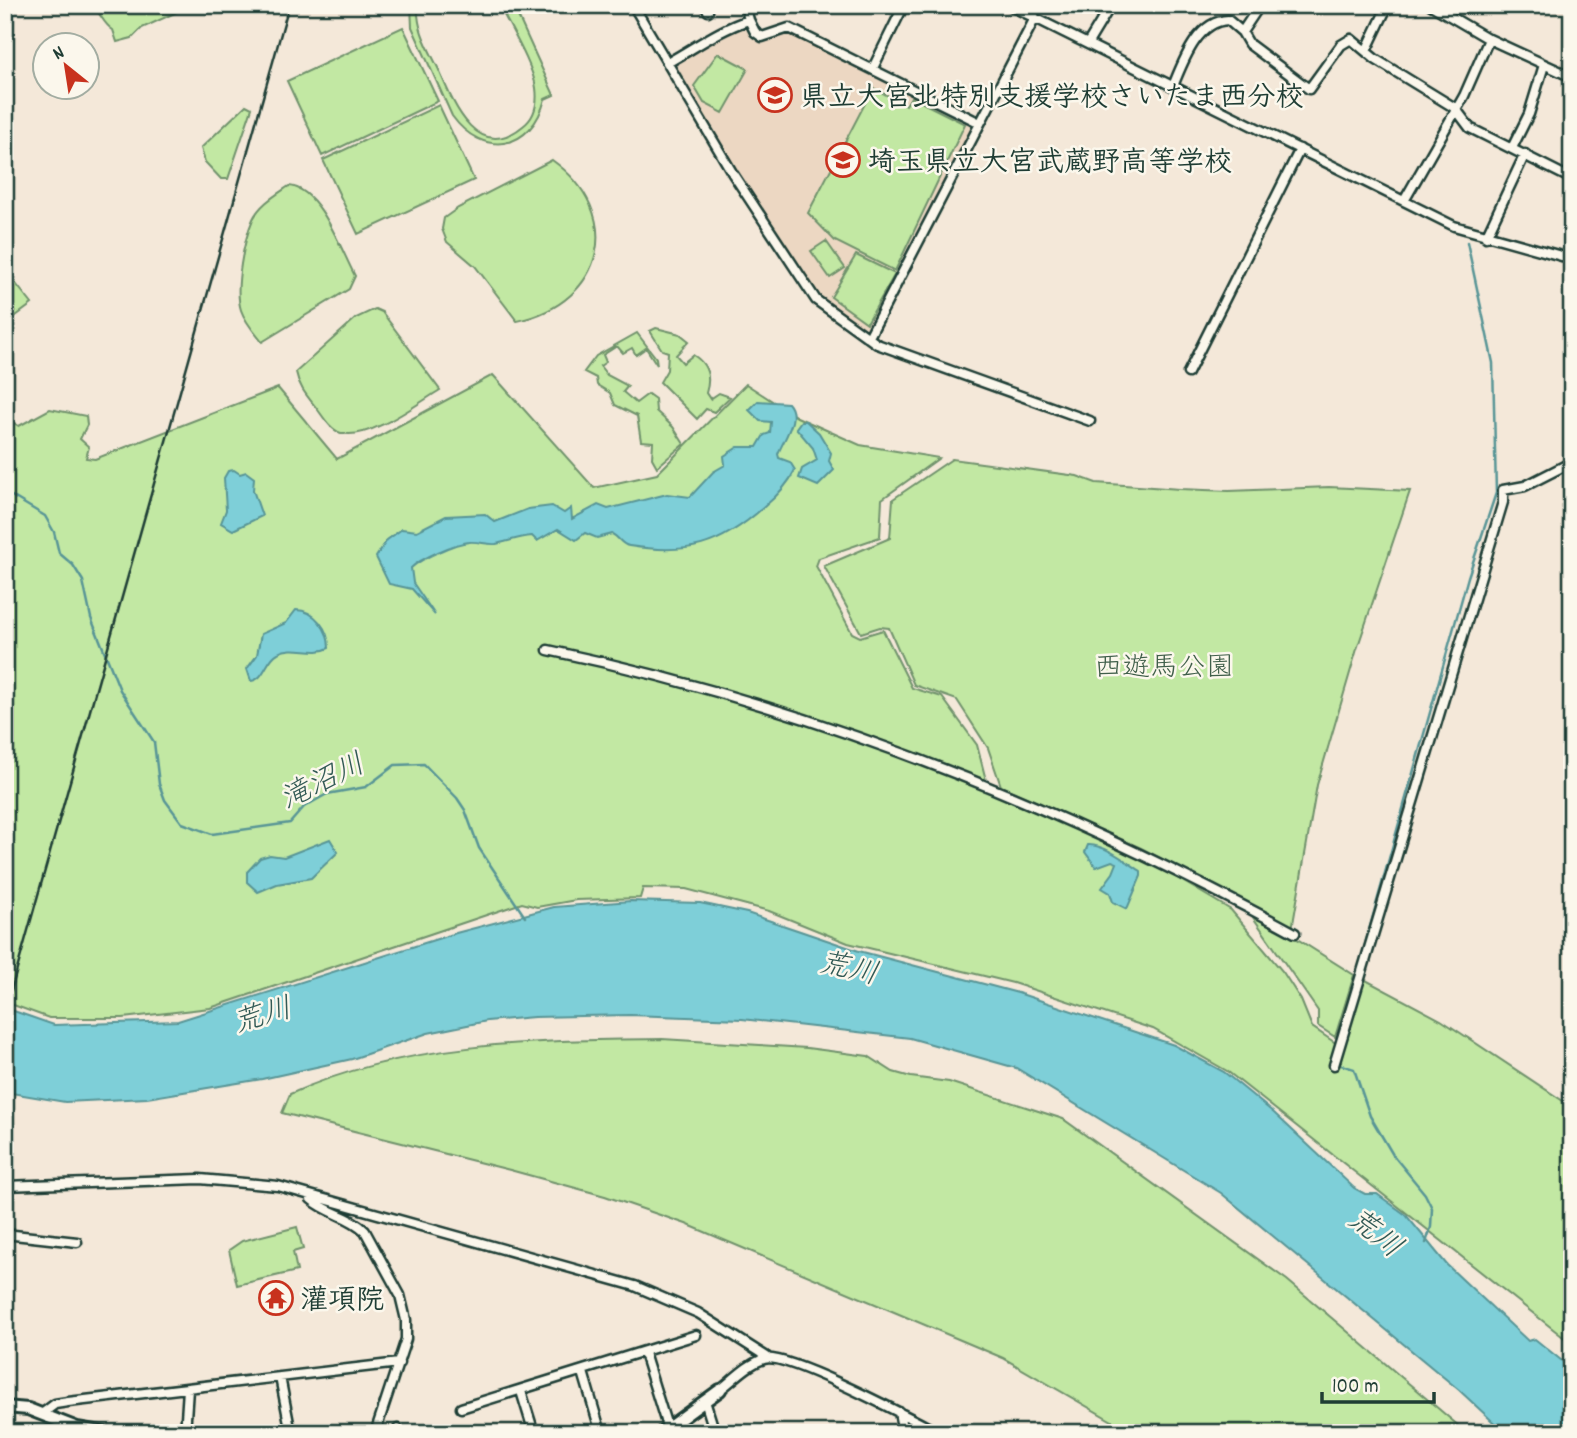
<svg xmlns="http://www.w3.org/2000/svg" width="1577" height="1438" viewBox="0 0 1577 1438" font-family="Dekko,'Klee One',sans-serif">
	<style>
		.built { fill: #ecd7c2 }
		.green { fill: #c2e8a3; stroke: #70926c; stroke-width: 2 }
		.water { fill: #7ecfd8; stroke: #589596; stroke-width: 2 }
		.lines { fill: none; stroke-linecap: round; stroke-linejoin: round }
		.stream { stroke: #589596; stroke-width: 2.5 }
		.street-casing { stroke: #1f3d34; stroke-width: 13 }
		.secondary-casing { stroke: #1f3d34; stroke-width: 16 }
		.street { stroke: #fbf7ec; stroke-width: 8 }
		.secondary { stroke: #fbf7ec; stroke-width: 10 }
		.rail { stroke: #1f3d34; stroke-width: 2.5 }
		.labels { text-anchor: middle; stroke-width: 5; stroke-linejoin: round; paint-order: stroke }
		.poi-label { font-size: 28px; font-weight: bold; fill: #1f3d34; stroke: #fbf7ec; text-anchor: start }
		.park-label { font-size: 28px; fill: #405f4a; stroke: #fbf7ec }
		.water-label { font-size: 30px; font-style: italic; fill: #325a55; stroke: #fbf7ec }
	</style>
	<rect width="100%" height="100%" fill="#f4e8d9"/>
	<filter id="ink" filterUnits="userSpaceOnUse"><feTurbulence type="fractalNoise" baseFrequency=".0143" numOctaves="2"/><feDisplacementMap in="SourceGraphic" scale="14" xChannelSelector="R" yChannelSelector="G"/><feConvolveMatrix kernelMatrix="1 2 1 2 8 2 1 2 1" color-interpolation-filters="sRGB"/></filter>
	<g filter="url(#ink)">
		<!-- built -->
		<path class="built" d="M747,24L753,36L762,41L789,30L974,125L869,330L860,329L816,294L751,195L673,61L717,40L720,34Z"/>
		<!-- green -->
		<path class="green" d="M91,5H192L142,28L132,38L117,42L113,30C102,23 101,12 91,5Z
			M411,5H418C416,29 429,49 439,70C453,103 477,164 523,126C535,117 538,103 536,88C533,65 510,28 499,5H513L554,95L545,99C532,150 483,159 452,116L412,27Z
			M403,27L438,101L322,156L287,81Z
			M718,53L748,69L723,113L704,103L694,86Z
			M873,88L906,105L911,97L965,124L895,271L835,241L808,213Z
			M246,105L252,108L228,179H221L205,162L201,148Z
			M439,105L474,180L358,234L323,160Z
			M552,160C626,213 606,302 517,321L475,266L447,242L442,229L444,218L458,208Z
			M289,186C320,188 341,250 355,276L349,289L262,342C255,333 245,322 241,310C234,288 244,240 253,219C260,204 276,195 289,186Z
			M826,241L845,268L830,278L811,251Z
			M856,255L895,274L867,323L831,297Z
			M5,270L32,304L5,324Z
			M375,309L382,312L440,390C417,404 368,441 341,433C331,430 324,418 318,410C308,397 299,388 296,372L356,318Z
			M656,328L680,334L689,341L676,355L683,363L693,355C708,364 711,377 706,393L710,399L719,393L730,397L714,412L706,409L697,419L660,382L667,370L668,352L662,350L650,331Z
			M637,333L656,358L657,365L646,348L636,355L632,348L623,353L617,346L603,355L606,362L600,366L607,375L628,386L623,392L636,403L648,394L655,399L656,411L673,427L684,444L657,467L652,458L653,442L641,441L637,416L615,405L610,393L597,385L596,378L584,372L596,356Z
			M493,375L594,488L657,474L746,384L797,417L860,445L939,458L882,499L880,537L819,558L816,566L852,633L860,637L883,630L912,688L942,697L977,745L989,792L1112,845L1172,875L1231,910L1283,972L1301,1000L1312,1027L1334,1042L1344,1040L1362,978L1441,1020L1572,1107V1344L1227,1071L1153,1029L1013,983L848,943L769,911L686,889L643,888L640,898L576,900L537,907L522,903L210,1008L123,1018H49L5,1002V418L19,426L50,409L86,416L87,425L80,439L89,447L86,458L95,459L278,388L337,459Z
			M952,459L1077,476L1096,483L1180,489L1229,491L1329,487L1410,491L1357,649L1317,785L1291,935L1354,975L1335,1037L1318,1026V1011L1241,900L1141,848L1001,786L988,748L957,700L914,685L889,628L880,627L861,633L824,566L890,538L893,499Z
			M662,1039L807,1048L868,1056L893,1072L911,1077L949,1082L1063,1119L1287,1280L1467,1433H1133L1003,1358L686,1224L605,1196L510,1170L282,1113L290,1094C404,1042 539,1040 662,1039Z
			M297,1227L303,1249L293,1252L297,1271L237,1285L229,1250L242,1241Z"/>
		<!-- water -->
		<path class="water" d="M758,401L788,403C801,417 784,438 778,454L779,458L790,462L795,470C788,485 777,496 764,507C719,547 688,555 629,546C621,545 619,537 612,534L597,538L585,533L576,540L558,529L537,541L532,536C520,537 509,541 496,544C487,545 478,541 469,542C455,543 420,559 411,568L413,583L435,615L412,589L389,584L376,557L387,540L402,529L417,531L446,516L485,514L495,522L528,509L552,506L564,513L571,508L572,519L598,505L608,509L667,494L690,497L713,472L725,465L724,456L738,447H757L764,435L770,433L771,422L760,421L749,410Z
			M801,421H806L819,433L831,453L829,461L834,470L818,486L799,478L802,469L817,460L813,448L796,428Z
			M234,470L240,474L246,472L254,478L253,490L262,516L233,530L221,523L226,510L224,478L228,471Z
			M296,610C315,610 329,630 329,648C314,656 294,644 278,653C266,659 265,680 251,681L247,669L257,655L261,634L286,623Z
			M330,839L338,852L311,878L277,884L258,892L247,882V872L260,858L270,855L284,857Z
			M1088,845C1104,844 1127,862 1141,871V876L1127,909L1113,902L1110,893L1102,888L1113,873L1117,863L1112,861L1096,867L1085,852Z
			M631,901L700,903L747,913L859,951L1018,993L1174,1045L1224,1072L1274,1113L1354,1188L1365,1194H1377L1406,1215L1447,1265L1528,1341L1535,1339L1572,1369V1433H1505L1459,1390L1221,1193L1016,1068L910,1038L742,1019L630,1015L534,1017L487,1021L428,1033L352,1059L262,1079L147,1098L65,1102L5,1092V1008L54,1025L178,1021L456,933L554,907Z"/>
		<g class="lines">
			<!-- stream -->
			<path class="stream" d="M5,492L45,516L54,532L59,553L73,565L83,581L91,618L120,690L154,742L159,784L165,800L182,823L212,834L290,823L304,807L327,794L366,787L395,765L424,764L457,798L465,810L479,848L525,917
				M1332,1062L1468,577L1496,493L1493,363L1467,242
				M1338,1064L1354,1069L1370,1116L1393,1155L1425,1194L1432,1208L1431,1227L1426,1243"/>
			<!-- street casing -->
			<g class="street-casing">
				<path id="street" d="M633,5L733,174L816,300L877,344L1090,421
					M706,5L708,11
					M1009,5L1454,226L1572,259
					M1431,5L1489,39L1572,77
					M749,20L755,32L762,37L789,28L980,123
					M1242,32L1249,44L1309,89L1341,45L1351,39L1375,59L1455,108L1470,128L1572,179
					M1088,43L1111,5
					M1367,49L1388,5
					M669,62C696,47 720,29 749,20L745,5
					M873,68L904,5
					M1173,86C1183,62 1197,21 1228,20L1242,32L1260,5
					M1512,148L1529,114L1544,65
					M1404,201L1464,96L1489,39
					M1486,237L1525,154
					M869,337L1035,18L1031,5
					M1188,373L1300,149
					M548,650C811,705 1059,805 1295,933
					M1334,1065L1503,502V490L1525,486L1572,462
					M5,1186L200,1179L278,1186L635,1286L698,1313L767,1357
					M311,1199C328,1214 351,1216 365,1231L400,1295L406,1320V1339L375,1433
					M5,1234L77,1242
					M644,1353L669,1433
					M583,1372L601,1433
					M280,1377L291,1433
					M720,1390C733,1380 748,1364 764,1359C786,1352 912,1419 939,1433
					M521,1391L534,1433
					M705,1401L715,1433
					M461,1408L696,1335
					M899,1412L903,1433
					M43,1413L55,1404L68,1402L399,1363
					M398,1429L399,1433
					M185,1433L188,1389"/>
			</g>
			<!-- secondary casing -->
			<g class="secondary-casing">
				<path id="secondary" d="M5,1407L28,1409L77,1428L106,1433
					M661,1433L720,1390"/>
			</g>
			<!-- street -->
			<use href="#street" class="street"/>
			<!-- secondary -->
			<use href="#secondary" class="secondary"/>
			<!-- rail -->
			<path class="rail" d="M5,1012L289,5"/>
		</g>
	</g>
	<!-- icons -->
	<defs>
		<g id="school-ring" transform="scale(1.75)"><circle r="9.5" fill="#fbf7ec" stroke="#c8321e" stroke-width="1.5"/><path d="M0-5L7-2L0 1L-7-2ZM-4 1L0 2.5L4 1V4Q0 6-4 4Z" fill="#c8321e"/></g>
		<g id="temple-ring" transform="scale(1.75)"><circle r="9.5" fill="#fbf7ec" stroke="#c8321e" stroke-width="1.5"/><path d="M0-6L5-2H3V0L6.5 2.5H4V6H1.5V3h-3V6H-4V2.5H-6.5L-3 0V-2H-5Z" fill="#c8321e"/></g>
	</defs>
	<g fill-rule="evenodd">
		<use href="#school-ring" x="775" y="95"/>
		<use href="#school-ring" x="843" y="160"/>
		<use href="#temple-ring" x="276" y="1298"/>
	</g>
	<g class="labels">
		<!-- poi labels -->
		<g class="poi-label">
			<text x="800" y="105">県立大宮北特別支援学校さいたま西分校</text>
			<text x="868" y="170">埼玉県立大宮武蔵野高等学校</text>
			<text x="300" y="1308">灌項院</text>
		</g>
		<!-- park labels -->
		<g class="park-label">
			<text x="1164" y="675">西遊馬公園</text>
		</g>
		<!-- water labels -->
		<g class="water-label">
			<text transform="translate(322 780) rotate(-26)" y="10">滝沼川</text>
			<text transform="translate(849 967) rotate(13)" y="10">荒川</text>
			<text transform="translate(262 1014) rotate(-16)" y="10">荒川</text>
			<text transform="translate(1376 1232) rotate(38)" y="10">荒川</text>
		</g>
	</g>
	<!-- margin -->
	<rect width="1577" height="1438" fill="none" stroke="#fbf7ec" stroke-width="28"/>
	<rect x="14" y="14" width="1549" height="1410" fill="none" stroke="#1f3d34" stroke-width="2.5" filter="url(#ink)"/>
	<!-- north arrow -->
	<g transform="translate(66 66) rotate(330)"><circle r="33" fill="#fbf7ec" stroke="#a3ada2" stroke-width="2"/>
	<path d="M0-5L12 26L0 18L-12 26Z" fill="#c8321e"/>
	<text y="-10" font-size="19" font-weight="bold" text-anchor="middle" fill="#1f3d34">N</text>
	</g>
	<!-- scale -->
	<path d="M1322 1392v10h112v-10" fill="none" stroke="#1f3d34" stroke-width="3.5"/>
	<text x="1332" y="1392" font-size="21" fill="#1f3d34" stroke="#fbf7ec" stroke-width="5" paint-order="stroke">100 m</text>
</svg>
